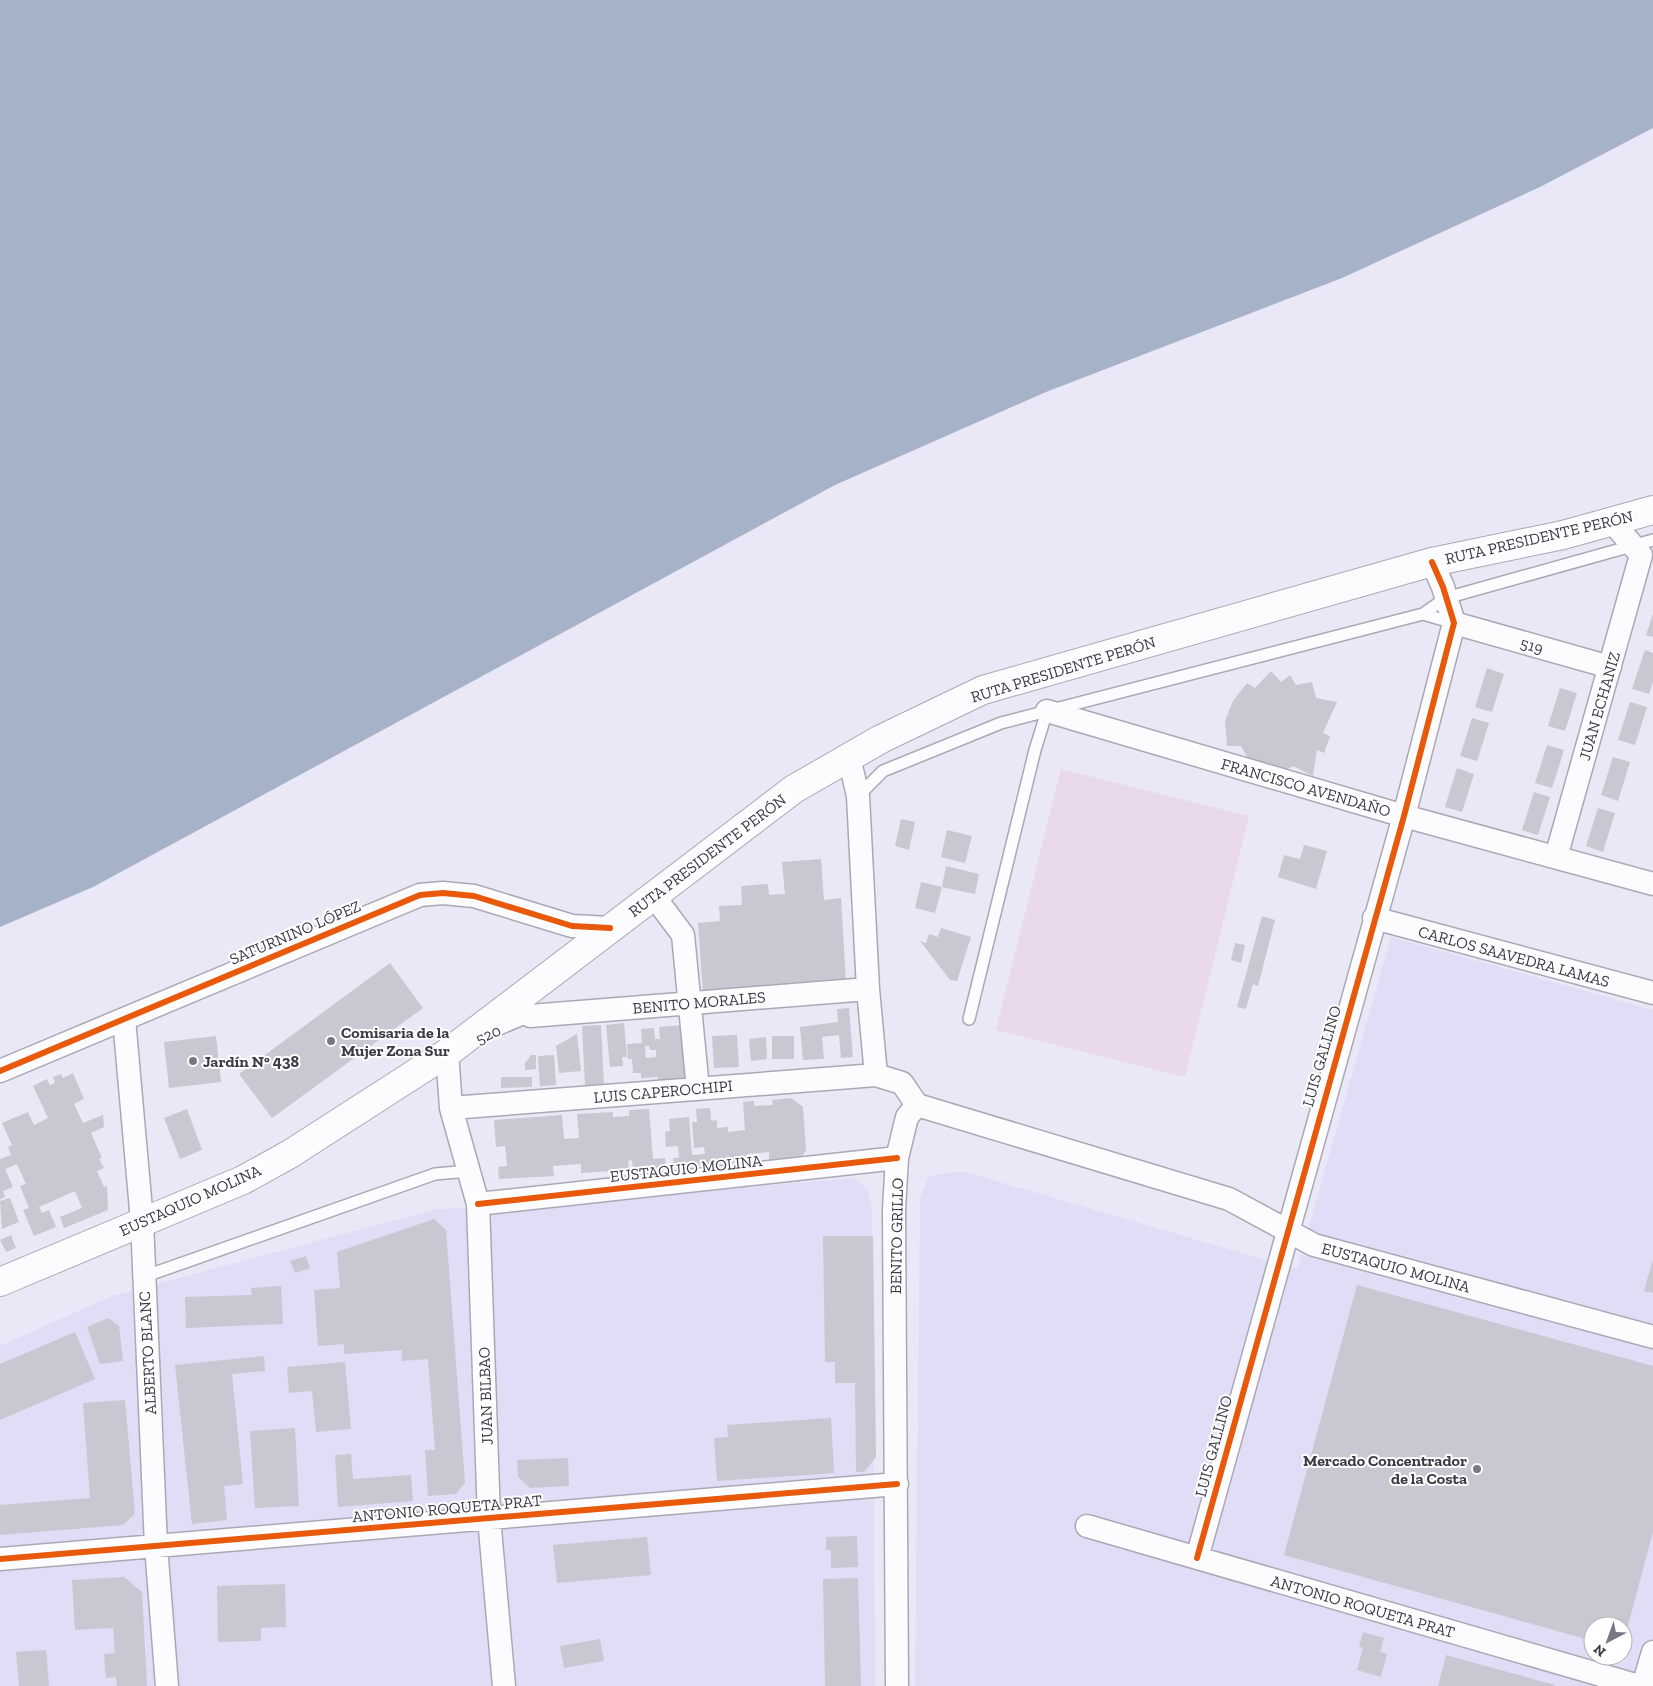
<svg xmlns="http://www.w3.org/2000/svg" width="1653" height="1686" viewBox="0 0 1653 1686" font-family="'Zilla Slab',serif">
	<style>
		.built { fill: #e1ddf6; fill-rule: evenodd }
		.green { fill: #e9d9ea }
		.water { fill: #a5b2c7 }
		.building { fill: #cac6d2; fill-rule: evenodd }
		.lines { fill: none; stroke-linecap: round; stroke-linejoin: round }
		.service-casing { stroke: #aba8b4; stroke-width: 14 }
		.minor-casing { stroke: #aba8b4; stroke-width: 25 }
		.secondary-casing { stroke: #aba8b4; stroke-width: 30 }
		.service { stroke: #fcfbfe; stroke-width: 11 }
		.minor { stroke: #fcfbfe; stroke-width: 22 }
		.secondary { stroke: #fcfbfe; stroke-width: 28 }
		.cycleway-casing { stroke: #fff; stroke-width: 9 }
		.cycleway { stroke: #e8590c; stroke-width: 6 }
		.poi-dot { fill: #797783; stroke: #fff; stroke-width: 2 }
		.labels { text-anchor: middle; stroke-width: 4; stroke-linejoin: round; paint-order: stroke }
		.street-label { font-size: 16px; fill: #3c3a45; stroke: #fff }
		.poi-label { font-size: 16px; font-weight: bold; fill: #3c3a45; stroke: #fff; text-anchor: start }
	</style>
	<rect width="100%" height="100%" fill="#eae7f7"/>
	<!-- built -->
	<path class="built" d="M1391,937L1653,1010V1686H915L920,1198L928,1176L962,1171L1297,1269ZM1593,1626H1623V1656H1593Z
		M854,1178L868,1190L872,1211L875,1686H0V1346L112,1296L437,1209L505,1207Z"/>
	<!-- green -->
	<path class="green" d="M1061,769L1249,816L1185,1077L996,1030Z"/>
	<!-- water -->
	<path class="water" d="M0,0H1653V128L1540,187L1342,278L1046,392L835,485L93,887L0,927Z"/>
	<!-- building -->
	<path class="building" d="M1653,614V637L1646,635Z
		M1645,650L1653,653V682L1649,694L1632,689Z
		M1487,668L1504,674L1492,712L1475,707Z
		M1271,671L1281,682L1290,675L1296,685L1312,682L1316,698L1337,702L1323,733L1330,736L1324,753L1317,750L1313,776L1293,766L1273,777L1254,769L1241,746H1227L1225,721L1233,701L1247,683L1255,688Z
		M1560,688L1577,693L1565,731L1548,726Z
		M1630,702L1647,707L1635,745L1618,740Z
		M1472,718L1489,723L1477,761L1460,756Z
		M1547,745L1564,750L1552,788L1535,783Z
		M1613,757L1630,762L1618,801L1601,795Z
		M1457,768L1474,774L1462,812L1445,807Z
		M1534,792L1550,797L1538,835L1522,830Z
		M1598,808L1615,813L1603,852L1586,846Z
		M901,819L915,822L909,850L895,846Z
		M947,830L972,836L965,863L941,857Z
		M1304,845L1327,851L1316,889L1278,877L1284,855L1300,859Z
		M821,859L824,900L841,898L846,984L703,993L698,923L720,921L719,906L742,905L741,886L768,884L769,895L785,894L782,862Z
		M946,866L979,874L975,894L942,887L935,913L915,908L921,882L942,887Z
		M1262,916L1275,920L1258,986L1253,984L1246,1009L1237,1007Z
		M941,928L971,937L957,981L950,980L920,941L926,943L929,934L938,937Z
		M1235,943L1245,945L1241,963L1231,960Z
		M390,963L423,1008L272,1118L239,1074Z
		M849,1008L853,1057L841,1058L839,1035L822,1037L824,1059L803,1060L800,1027L838,1022L837,1009Z
		M624,1023L627,1057H622L623,1066L610,1067L606,1025Z
		M601,1025L604,1084L585,1085L582,1026Z
		M683,1025L687,1079L658,1081V1077L641,1078V1073H633L632,1059H628L627,1044L642,1043L641,1029L654,1028L655,1039H660L659,1027ZM645,1046H649L650,1050H656V1057L646,1058Z
		M577,1034L581,1071L559,1073L556,1046Z
		M737,1035L739,1067L714,1068L712,1036Z
		M216,1036L221,1082L169,1088L164,1042Z
		M772,1036H794V1059H772Z
		M766,1037L767,1059L751,1061L749,1039Z
		M531,1055H536V1069L525,1070V1063Z
		M554,1055L556,1085L540,1086L538,1056Z
		M73,1073L84,1099L74,1104L83,1123L103,1115L104,1127L91,1133L102,1158L99,1159L104,1168L97,1171L104,1187L107,1186L108,1210L64,1228L60,1217L82,1208L75,1191L39,1207L42,1213L49,1210L56,1227L34,1236L23,1210L29,1208L20,1186L26,1184L17,1164L5,1169L13,1187L3,1191L5,1197L0,1199V1159L11,1155L8,1147L12,1145L2,1123L28,1112L34,1125L48,1118L33,1086L47,1079L50,1085L55,1083L53,1077L61,1074L63,1078Z
		M501,1077H532V1087L501,1088Z
		M791,1098L803,1107L806,1150L801,1158L769,1160V1152L747,1154V1161L674,1167L673,1158H679L678,1146L666,1147L665,1132L670,1131L669,1119L689,1117L692,1155L705,1154L704,1147L694,1148L692,1122H697L696,1109L710,1108L711,1121L717,1120V1128L728,1127V1132L745,1130L743,1102L754,1101V1106L773,1105L772,1100Z
		M187,1109L202,1150L180,1159L164,1118Z
		M649,1109L653,1159L665,1158L666,1167L633,1170L632,1160L628,1161L629,1170L581,1173V1164L553,1166L554,1176L499,1179L498,1167L507,1166L505,1146L496,1147L494,1120L562,1115L564,1139L579,1138L577,1114L613,1112V1117L629,1116V1110Z
		M10,1198L19,1222L2,1229L0,1201Z
		M434,1219L446,1230L465,1483L456,1494L428,1496L425,1450H435L428,1359L402,1361V1350L344,1354V1344L318,1346L314,1290L340,1288L337,1252Z
		M11,1235L16,1248L6,1252L0,1240Z
		M823,1236H873L876,1457L864,1472H856L855,1383H835V1362H825Z
		M306,1256L310,1268L295,1273L290,1261Z
		M1652,1262H1653V1293L1644,1291Z
		M1357,1285L1653,1366V1532L1624,1640L1623,1626H1593V1641L1284,1555Z
		M281,1286L283,1324L186,1328L185,1297L252,1295L251,1288Z
		M108,1318L119,1326L123,1361L100,1364L87,1327Z
		M75,1332L95,1379L0,1420V1364Z
		M264,1356L265,1371L232,1374L243,1484L224,1486L227,1520L192,1524L175,1365Z
		M345,1362L351,1429L316,1432L312,1391L289,1393L287,1367Z
		M125,1400L135,1514L123,1525L0,1535V1505L90,1498L83,1403Z
		M831,1418L834,1473L717,1481L714,1438L728,1437L727,1425Z
		M295,1428L299,1506L255,1508L250,1431Z
		M351,1454L353,1479L411,1475L413,1501L338,1507L335,1455Z
		M568,1458L569,1486L530,1488L518,1477L517,1460Z
		M857,1536L858,1567L831,1568V1550H826V1537Z
		M647,1537L651,1575L557,1583L553,1545Z
		M124,1577L142,1592L147,1686H117L116,1677L106,1678L104,1654L115,1653L113,1628L75,1630L72,1580Z
		M858,1578L861,1686H825L823,1579Z
		M285,1584L286,1627L261,1628V1641L218,1642L217,1586Z
		M1363,1632L1384,1638L1380,1652L1387,1654L1381,1677L1357,1670L1363,1648L1359,1647Z
		M600,1639L604,1661L564,1668L560,1646Z
		M46,1650L49,1686H19L16,1652Z
		M1446,1655L1555,1685V1686H1438Z"/>
	<g class="lines">
		<!-- service casing -->
		<g class="service-casing">
			<path id="service" d="M1423,614L1446,598L1653,540
				M858,796L883,771L1001,723L1423,614L1454,623
				M969,1019L1035,750L1047,711
				M490,1033L530,1016
				M143,1277L435,1174L469,1171"/>
		</g>
		<!-- minor casing -->
		<g class="minor-casing">
			<path id="minor" d="M1613,523L1641,555
				M1454,623L1610,667
				M1047,711L1404,816L1653,884
				M849,757L858,796L868,989L876,1075L902,1083L917,1105
				M1556,857L1641,555
				M653,895L683,935L698,1089
				M1374,918L1653,993
				M530,1016L868,989
				M124,1019L142,1221L156,1546L167,1686
				M447,1053L451,1108L478,1204L489,1518L504,1686
				M0,1071L420,895L443,893L474,896L572,926L610,928
				M917,1105L1229,1199L1314,1245L1653,1337
				M451,1108L876,1075
				M478,1204L897,1158
				M1087,1526L1639,1686
				M1197,1558L1404,816L1454,623L1443,587L1432,562
				M0,1559L897,1484
				M897,1686L894,1210L897,1158L907,1117L917,1105
				M1643,1686L1653,1652"/>
		</g>
		<!-- secondary casing -->
		<g class="secondary-casing">
			<path id="secondary" d="M0,1282L243,1180L290,1154L447,1053L794,789L881,739L983,690L1432,562L1563,535L1653,510"/>
		</g>
		<!-- service -->
		<use href="#service" class="service"/>
		<!-- minor -->
		<use href="#minor" class="minor"/>
		<!-- secondary -->
		<use href="#secondary" class="secondary"/>
		<!-- cycleway casing -->
		<g class="cycleway-casing">
			<path id="cycleway" d="M0,1071L420,895L443,893L474,896L572,926L610,928
				M478,1204L897,1158
				M1197,1558L1404,816L1454,623L1443,587L1432,562
				M0,1559L897,1484"/>
		</g>
		<!-- cycleway -->
		<use href="#cycleway" class="cycleway"/>
	</g>
	<!-- markers -->
	<g class="poi-dot">
		<circle cx="331" cy="1041" r="5"/>
		<circle cx="193" cy="1061" r="5"/>
		<circle cx="1477" cy="1469" r="5"/>
	</g>
	<g class="labels">
		<!-- street labels -->
		<g class="street-label">
			<text transform="translate(1539 537) rotate(-13)" y="6">RUTA PRESIDENTE PERÓN</text>
			<text transform="translate(1532 645) rotate(16)" y="6">519</text>
			<text transform="translate(1063 669) rotate(-17)" y="6">RUTA PRESIDENTE PERÓN</text>
			<text transform="translate(1599 706) rotate(-74)" y="6">JUAN ECHANIZ</text>
			<text transform="translate(1306 787) rotate(16)" y="6">FRANCISCO AVENDAÑO</text>
			<text transform="translate(707 855) rotate(-37)" y="6">RUTA PRESIDENTE PERÓN</text>
			<text transform="translate(295 932) rotate(-23)" y="6">SATURNINO LÓPEZ</text>
			<text transform="translate(1514 956) rotate(15)" y="6">CARLOS SAAVEDRA LAMAS</text>
			<text transform="translate(699 1002) rotate(-5)" y="6">BENITO MORALES</text>
			<text transform="translate(488 1034) rotate(-24)" y="6">520</text>
			<text transform="translate(1321 1056) rotate(-74)" y="6">LUIS GALLINO</text>
			<text transform="translate(663 1091) rotate(-5)" y="6">LUIS CAPEROCHIPI</text>
			<text transform="translate(686 1168) rotate(-6)" y="6">EUSTAQUIO MOLINA</text>
			<text transform="translate(190 1200) rotate(-24)" y="6">EUSTAQUIO MOLINA</text>
			<text transform="translate(896 1236) rotate(-89)" y="6">BENITO GRILLO</text>
			<text transform="translate(1396 1267) rotate(15)" y="6">EUSTAQUIO MOLINA</text>
			<text transform="translate(147 1353) rotate(-93)" y="6">ALBERTO BLANC</text>
			<text transform="translate(485 1396) rotate(-92)" y="6">JUAN BILBAO</text>
			<text transform="translate(1213 1446) rotate(-75)" y="6">LUIS GALLINO</text>
			<text transform="translate(447 1508) rotate(-5)" y="6">ANTONIO ROQUETA PRAT</text>
			<text transform="translate(1363 1606) rotate(16)" y="6">ANTONIO ROQUETA PRAT</text>
		</g>
		<!-- poi labels -->
		<g class="poi-label">
			<text x="341" y="1038">Comisaria de la<tspan x="341" dy="18">Mujer Zona Sur</tspan></text>
			<text x="203" y="1067">Jardín N° 438</text>
			<text x="1467" y="1466" text-anchor="end">Mercado Concentrador<tspan x="1467" dy="18">de la Costa</tspan></text>
		</g>
	</g>
	<!-- north arrow -->
	<g transform="translate(1608 1641) rotate(221)"><circle r="24" fill="#ffffff" stroke="#b1b0b5"/>
	<path d="M0-4L9 19L0 12L-9 19Z" fill="#797783"/>
	<text y="-8" font-size="14" font-weight="bold" text-anchor="middle" fill="#3c3a45">N</text>
	</g>
</svg>
